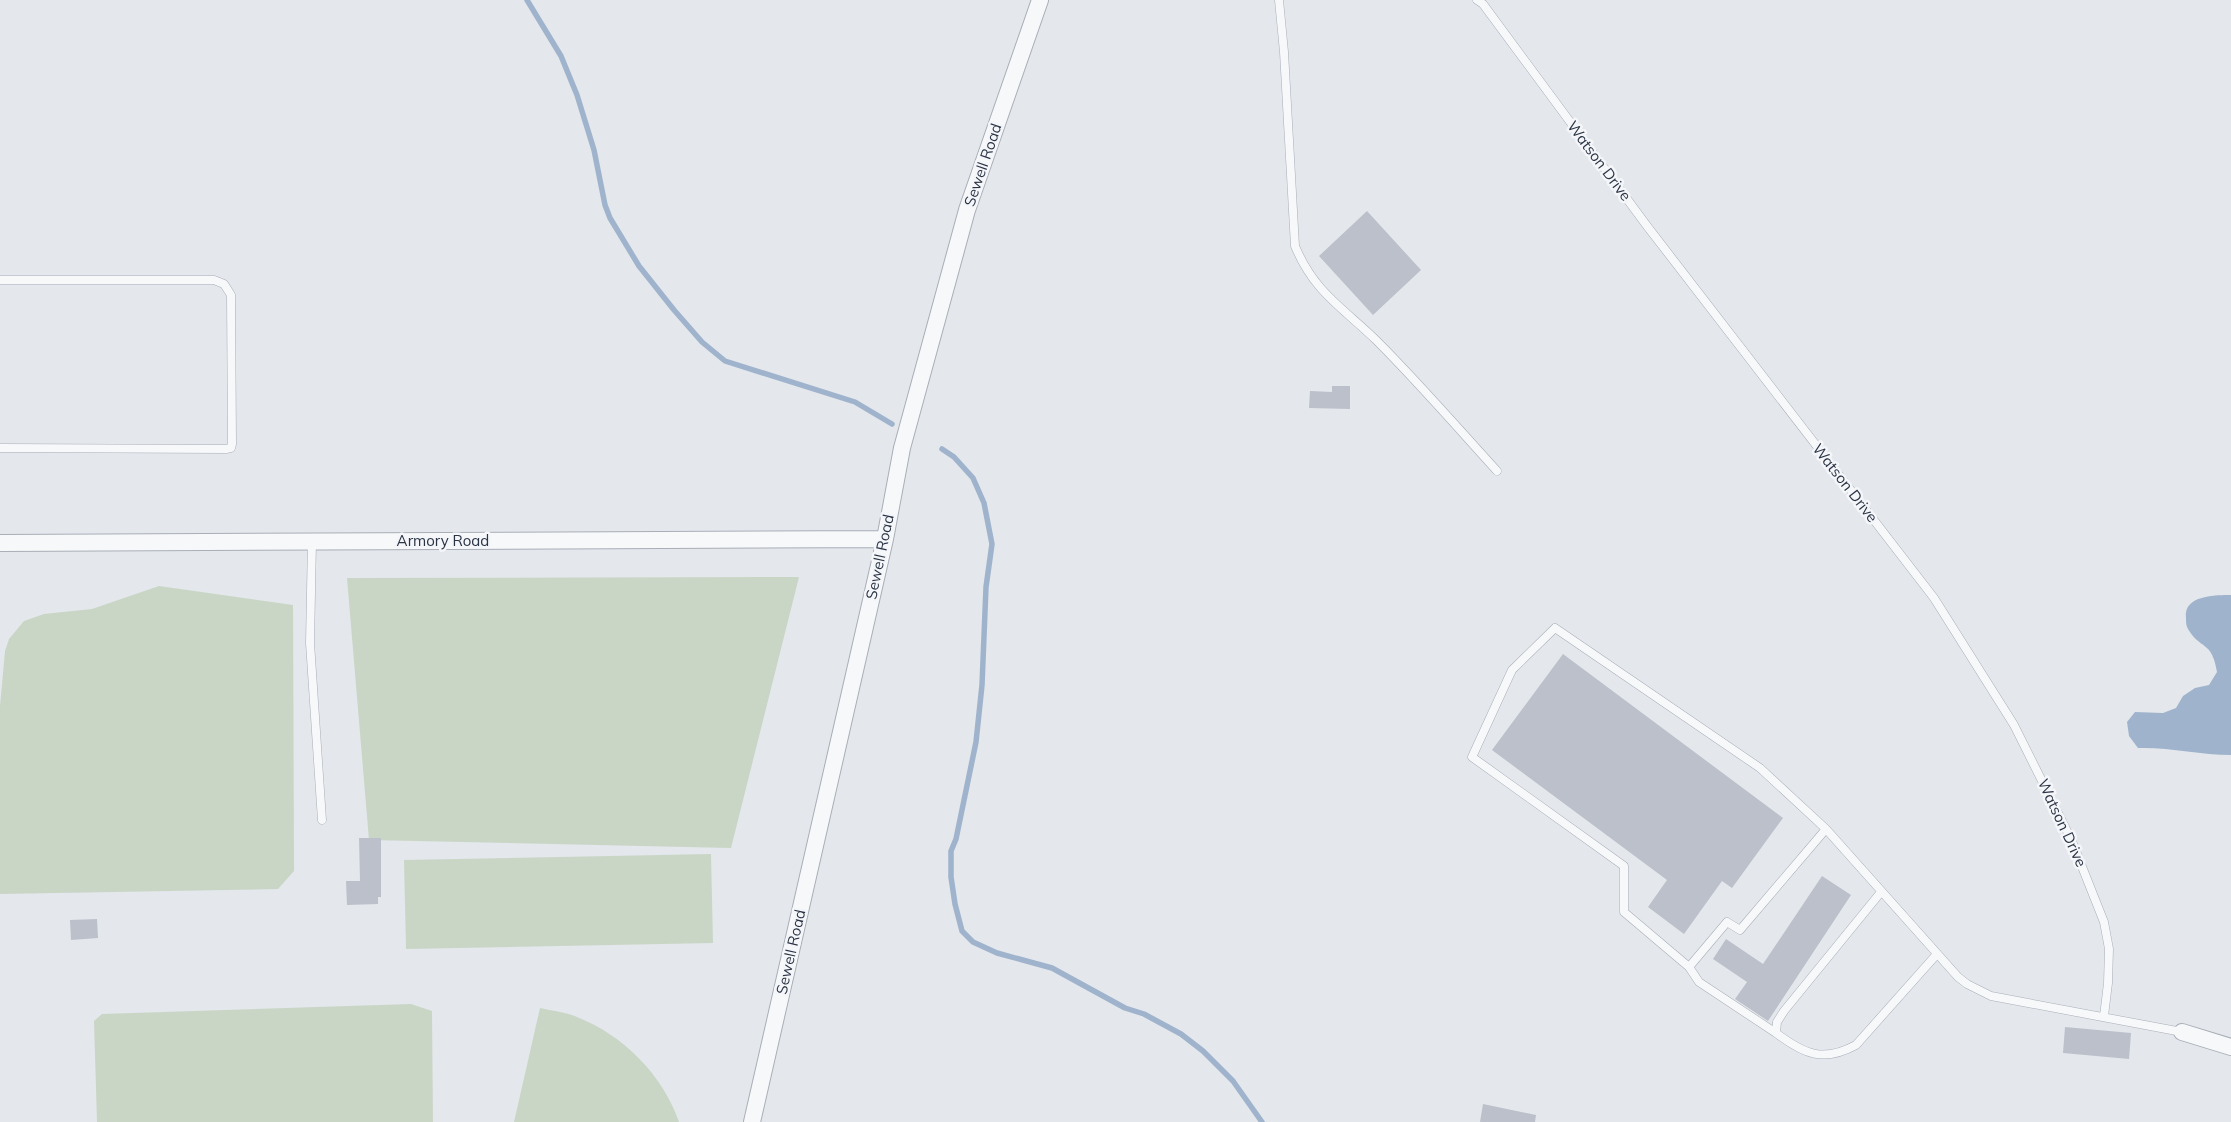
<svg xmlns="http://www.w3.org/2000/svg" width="2231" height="1122" viewBox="0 0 2231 1122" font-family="Mulish,sans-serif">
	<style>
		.green { fill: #c9d6c5 }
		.water { fill: #9fb4cc }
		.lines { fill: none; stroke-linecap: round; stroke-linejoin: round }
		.stream { stroke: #9fb4cc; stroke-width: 5.5 }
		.building { fill: #bbc0ca }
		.service-casing { stroke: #a9aeb7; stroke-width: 9 }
		.minor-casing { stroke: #a9aeb7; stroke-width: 18 }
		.service { stroke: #f7f8fa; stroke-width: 8 }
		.minor { stroke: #f7f8fa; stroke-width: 16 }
		.labels { text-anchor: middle; stroke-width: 5; stroke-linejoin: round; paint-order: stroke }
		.street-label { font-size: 15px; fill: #2b3445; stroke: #f4f6f9 }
	</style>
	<rect width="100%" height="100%" fill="#e4e7ec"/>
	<!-- green -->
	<path class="green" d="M799,577L731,848L369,840L347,578Z
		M159,586L293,605L294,871L278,889L0,894V706L5,651L9,639L24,621L44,614L92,609Z
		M711,854L713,943L406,949L404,860Z
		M411,1004L432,1011L433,1122H97L94,1021L102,1014Z
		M540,1008C552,1011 566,1012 577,1017C623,1035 663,1075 679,1122H514Z"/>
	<!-- water -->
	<path class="water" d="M2231,595V755C2200,755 2169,747 2138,748L2129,736L2127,722L2135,712L2163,713L2176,708L2183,696L2195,688L2209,685L2217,672C2212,640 2200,650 2188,629C2186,626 2186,622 2186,618C2183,595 2216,595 2231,595Z"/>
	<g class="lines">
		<!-- stream -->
		<path class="stream" d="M527,0L561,56L577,95L594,150L605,205L610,218L639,266L674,310L702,342L725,361L855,402L892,424
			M942,449L954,457L973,478L984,503L992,544L986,587L982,685L976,742L956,839L951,851V877L955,904L962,931L973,942L997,953L1052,968L1125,1008L1144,1014L1181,1034L1203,1051L1233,1081L1262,1122"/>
	</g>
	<!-- building -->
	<path class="building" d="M1367,211L1421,270L1373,315L1319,256Z
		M1332,386H1350V409L1309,408L1310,391L1332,392Z
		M1563,654L1783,818L1732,888L1722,881L1684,934L1648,907L1667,880L1492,750Z
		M359,838H381V897H378V904L347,905L346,881H360Z
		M1822,876L1851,895L1768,1021L1735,999L1747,982L1713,959L1726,939L1763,964Z
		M97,919L98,938L71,940L70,920Z
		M2065,1027L2131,1033L2129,1059L2063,1053Z
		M1483,1104L1536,1115L1535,1122H1480Z"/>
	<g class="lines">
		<!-- service casing -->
		<g class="service-casing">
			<path id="service" d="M1279,0L1284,52L1295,246C1314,292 1342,307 1376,340C1418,382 1457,427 1497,471
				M1477,0L1483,4L1647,226L1934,598L2014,725L2071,839L2104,922L2109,949L2108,983L2104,1016
				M0,280H214L224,284L231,295L232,444L231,448L226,449L0,448
				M312,541L310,643L322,820
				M1881,892L1784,1011L1777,1022L1776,1033C1804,1054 1823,1063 1856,1045L1937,954
				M1689,967L1624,912V866L1472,757L1512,670L1555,628L1760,768L1826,829L1958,977L1967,984L1991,996L2182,1032
				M1776,1033L1699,982L1689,967L1727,922L1740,930L1826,829"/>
		</g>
		<!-- minor casing -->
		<g class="minor-casing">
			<path id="minor" d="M0,543L885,539
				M2182,1032L2231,1047
				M752,1122L885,539L902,448L967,210L1040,0"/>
		</g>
		<!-- service -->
		<use href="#service" class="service"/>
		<!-- minor -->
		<use href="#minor" class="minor"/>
	</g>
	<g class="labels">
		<!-- street labels -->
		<g class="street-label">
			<text transform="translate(1599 161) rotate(53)" y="5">Watson Drive</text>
			<text transform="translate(983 165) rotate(-71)" y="5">Sewell Road</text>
			<text transform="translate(1845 483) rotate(52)" y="5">Watson Drive</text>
			<text x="443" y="546">Armory Road</text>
			<text transform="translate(880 557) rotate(-78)" y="5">Sewell Road</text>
			<text transform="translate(2062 823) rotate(65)" y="5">Watson Drive</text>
			<text transform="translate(791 952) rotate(-77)" y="5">Sewell Road</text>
		</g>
	</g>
</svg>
